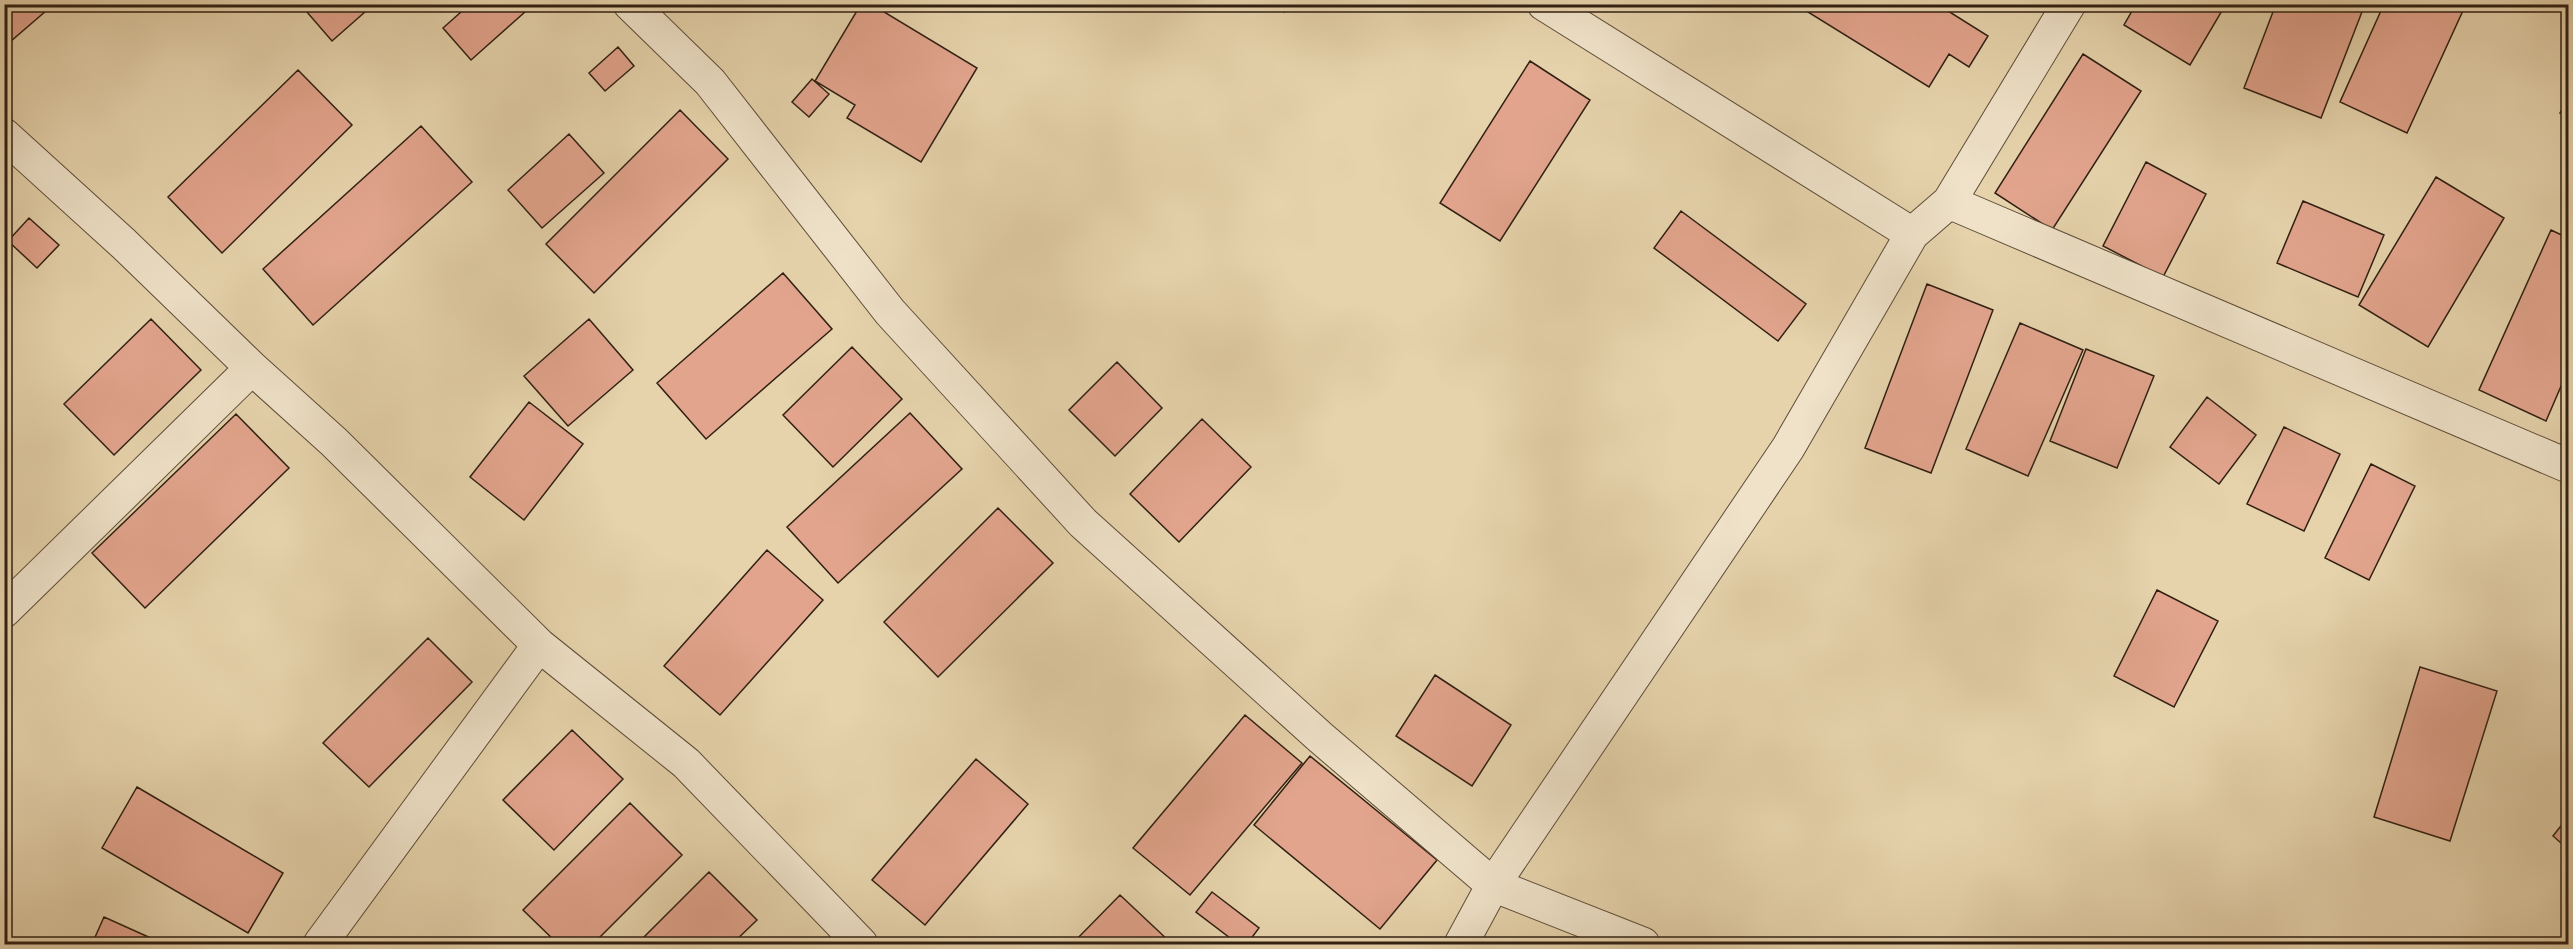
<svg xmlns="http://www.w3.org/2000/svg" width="2573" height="949" viewBox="0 0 2573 949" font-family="'Libre Bodoni',serif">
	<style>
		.building { fill: #e2a48d; stroke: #302012; stroke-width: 1.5 }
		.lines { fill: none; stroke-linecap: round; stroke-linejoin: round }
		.street-casing { stroke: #5e4d38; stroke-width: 35 }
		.street { stroke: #efe2c9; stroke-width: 33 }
	</style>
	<rect width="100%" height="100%" fill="#e6d3ac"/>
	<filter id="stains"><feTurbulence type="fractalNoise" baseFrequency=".00333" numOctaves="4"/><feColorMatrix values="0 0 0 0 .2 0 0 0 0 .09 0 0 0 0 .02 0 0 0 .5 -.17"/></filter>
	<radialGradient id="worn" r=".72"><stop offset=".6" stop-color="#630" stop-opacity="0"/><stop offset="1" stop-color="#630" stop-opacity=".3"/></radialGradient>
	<!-- building -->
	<path class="building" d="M4,4H54L4,47Z
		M300,4H374L332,41Z
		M470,4H534L471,60L443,28Z
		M861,4H871L977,68L921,162L847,118L855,105L815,81Z
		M1275,4H1291L1284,12Z
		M1795,4H1937L1988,36L1969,67L1949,54L1929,87Z
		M2136,4H2226L2190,65L2124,25Z
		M2276,4H2365L2321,118L2244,88Z
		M2384,4H2466L2407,133L2340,102Z
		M618,47L634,66L605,91L589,73Z
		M2083,54L2141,91L2052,230L1995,193Z
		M1530,61L1590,100L1500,241L1440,203Z
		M298,70L352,125L222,253L168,197Z
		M812,79L829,94L809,117L792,102Z
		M2568,97V116L2560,113Z
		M680,110L728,159L594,293L546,244Z
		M421,126L472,182L313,325L263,269Z
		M569,134L604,173L542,228L508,190Z
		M2146,162L2206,194L2163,277L2103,246Z
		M2436,177L2504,218L2428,347L2359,305Z
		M2303,201L2384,235L2358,297L2277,263Z
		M1681,211L1806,304L1778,341L1654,248Z
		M29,218L59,245L37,268L8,241Z
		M2551,230L2568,238V370L2546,421L2479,390Z
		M783,273L832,329L706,439L657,383Z
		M1927,284L1993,310L1931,473L1865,448Z
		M151,319L201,370L114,455L64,404Z
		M589,319L633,370L568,426L524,376Z
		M2020,323L2083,350L2028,476L1966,449Z
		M852,347L902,399L833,467L783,415Z
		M2086,349L2154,376L2117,468L2050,441Z
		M1117,362L1162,408L1115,456L1069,410Z
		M2207,397L2256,435L2219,484L2170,447Z
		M529,402L583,444L524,520L470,477Z
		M910,413L962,469L838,583L787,527Z
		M236,414L289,468L145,608L92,553Z
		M1202,419L1251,467L1179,542L1130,494Z
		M2284,427L2340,454L2304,531L2247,504Z
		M2371,464L2415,486L2369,580L2325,558Z
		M998,508L1053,563L938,677L884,622Z
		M767,550L823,600L720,715L664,666Z
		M2157,590L2218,621L2174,707L2114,676Z
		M428,638L472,682L369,787L323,743Z
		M2420,667L2497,691L2450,841L2374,817Z
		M1435,675L1511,725L1472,786L1396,736Z
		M1245,715L1302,763L1190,895L1133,848Z
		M572,730L623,779L554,850L503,800Z
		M1310,756L1437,860L1380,929L1254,825Z
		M976,759L1028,804L925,925L872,880Z
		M137,787L283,873L248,933L102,848Z
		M630,803L682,855L593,944H558L523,910Z
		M2568,817V849L2553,836Z
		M709,872L757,920L732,944H637Z
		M1212,892L1259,928L1247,944H1238L1196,912Z
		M1120,895L1170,942L1168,944H1072Z
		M104,917L164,944H92Z
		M2350,938L2361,944H2346Z"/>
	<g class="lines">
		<!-- street casing -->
		<g class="street-casing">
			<path id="street" d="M630,4L710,82L890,312L1083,523L1320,737L1493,885L1643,944
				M1544,4L1912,234
				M4,135L124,244L252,368L334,442L539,645L686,763L861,944
				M1949,202L2568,466
				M4,611L252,368
				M320,944L539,645
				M1461,944L1493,885L1788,448L1912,234L1949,202L2069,4"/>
		</g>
		<!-- street -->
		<use href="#street" class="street"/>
	</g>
	<!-- margin -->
	<rect width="2573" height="949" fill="none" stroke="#e6d3ac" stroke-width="24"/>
	<rect x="6" y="6" width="2561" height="937" fill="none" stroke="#302012" stroke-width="3"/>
	<rect x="12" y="12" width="2549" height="925" fill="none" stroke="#302012" stroke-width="1.5"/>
	<rect width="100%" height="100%" filter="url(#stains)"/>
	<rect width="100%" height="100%" fill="url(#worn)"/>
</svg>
